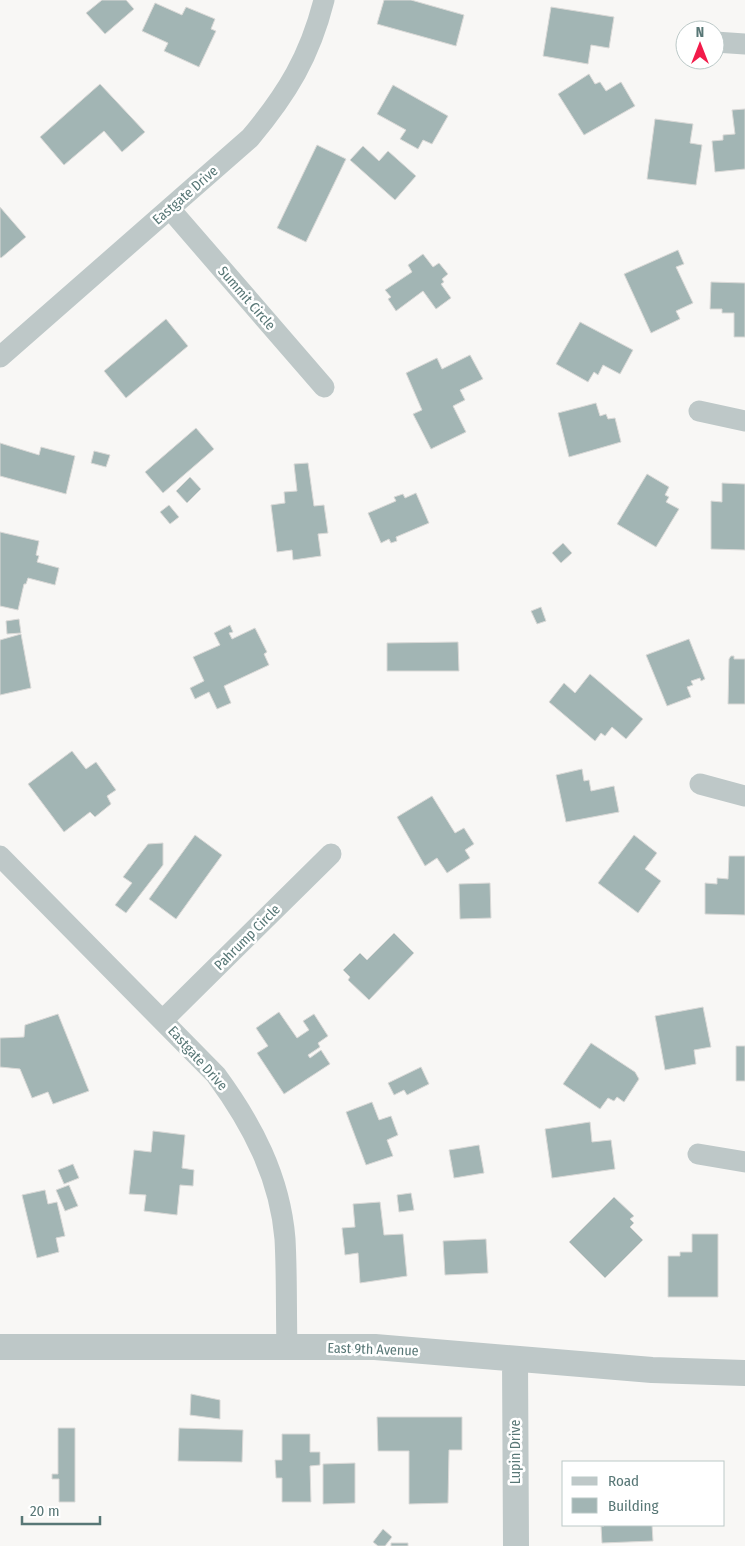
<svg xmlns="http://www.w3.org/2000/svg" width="745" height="1546" viewBox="0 0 745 1546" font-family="'Fira Sans Condensed',sans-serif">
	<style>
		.building { fill: #a2b5b4; stroke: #dad9d7 }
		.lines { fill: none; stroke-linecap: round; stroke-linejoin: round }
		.minor { stroke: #bec8c8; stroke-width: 21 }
		.tertiary { stroke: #bec8c8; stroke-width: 26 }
		.labels { text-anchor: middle; stroke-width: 5; stroke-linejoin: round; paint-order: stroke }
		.street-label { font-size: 14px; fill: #587776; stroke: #fff }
	</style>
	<rect width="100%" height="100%" fill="#f8f7f5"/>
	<!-- building -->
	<path class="building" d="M102,0H126L134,9L105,34L86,13Z
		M384,0H411L464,15L456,46L377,24Z
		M155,3L182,15L186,7L215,19L211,29L216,31L199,67L164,51L168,43L142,31Z
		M551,7L614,17L609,48L591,45L588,64L543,56Z
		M589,74L595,84L600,82L606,91L621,82L635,106L584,135L558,94Z
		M100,84L145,132L122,152L104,131L64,165L40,137Z
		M393,85L448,116L432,144L423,140L418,149L400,139L406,130L377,114Z
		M745,109V169L715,172L712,141L723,140V135L735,134L732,110Z
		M655,119L693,124L690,143L702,145L696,185L647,179Z
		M317,145L346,159L306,242L277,228Z
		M363,146L379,161L388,151L416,176L395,200L350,160Z
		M0,207L26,237L1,258L0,257Z
		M678,250L684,264L676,267L693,303L676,311L680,319L651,333L624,274Z
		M423,254L433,267L439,263L448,274L442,279L444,282L441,284L451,298L436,309L423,291L396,311L388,299L391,297L385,290L412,272L408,265Z
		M711,282L745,283V337H734V313H722V309H710Z
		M166,319L188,346L126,398L104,371Z
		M580,322L633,350L620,374L603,365L598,375L594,372L588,382L556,364Z
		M470,355L483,379L460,390L465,400L453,406L466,432L431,449L413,414L422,410L406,373L437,358L442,369Z
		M596,403L600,416L606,414L608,419L615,418L621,442L569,457L558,413Z
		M196,428L214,449L163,493L145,472Z
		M0,443L39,455L41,447L75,456L66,494L0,476Z
		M94,451L110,455L106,467L91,463Z
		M308,463L314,506L324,505L328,533L318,534L321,556L293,560L292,550L277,552L271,505L285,503L284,492L297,491L294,464Z
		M647,474L669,487L665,495L669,497L666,502L679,509L656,547L617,524Z
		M190,477L201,489L187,503L176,491Z
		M722,483L745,484V550L711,549V501L722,502Z
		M416,493L429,523L396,537L397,541L391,543L389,539L381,543L368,513L396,501L394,497L403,494L405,498Z
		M169,505L179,517L170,524L160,512Z
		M0,532L39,541L36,555L39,556L37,562L59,568L55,585L28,578L26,584H24L18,610L0,606Z
		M563,543L572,553L561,563L552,553Z
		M541,607L546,621L537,624L531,611Z
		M19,619L21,633L7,634L6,621Z
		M230,625L233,632L229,633L232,639L255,628L267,652L264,654L269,665L224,686L231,703L217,709L209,692L195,699L190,688L204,681L193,657L220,645L214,633Z
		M21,634L31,688L0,695V640Z
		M689,639L705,679L701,681L700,678L691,681L693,685L687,687L691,697L667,706L646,655Z
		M458,642L459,671H387V643Z
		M731,656H734V659H745V704H728L729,659Z
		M590,674L643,719L626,739L612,727L605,736L601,733L595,741L549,702L564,683L575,693Z
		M72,751L86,769L96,762L116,790L107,796L111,804L95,817L90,812L64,832L28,784Z
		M582,769L584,781L589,780L591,791L614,786L619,812L566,822L556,775Z
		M432,796L455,833L464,828L474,844L465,850L470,858L447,873L437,858L425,866L397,817Z
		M195,835L222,855L176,919L149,899Z
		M634,835L657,853L645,869L661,881L638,913L598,883Z
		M163,843V865L126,913L115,905L132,883L123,877L148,844Z
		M729,856H745V915L705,914V883L717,884V878L728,879Z
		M490,883L491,918L460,919L459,884Z
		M394,933L414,953L369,1000L348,980L350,977L343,970L360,953L367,960Z
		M703,1007L711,1047L694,1050L696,1064L665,1070L655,1016Z
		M279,1012L297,1038L309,1030L303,1021L314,1014L328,1036L318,1043L320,1047L308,1055L310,1058L321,1050L330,1064L284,1094L257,1053L268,1046L256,1028Z
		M58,1014L89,1091L53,1104L48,1092L32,1098L20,1069L0,1067V1038L24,1037L25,1025Z
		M591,1043L635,1072L639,1079L624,1102L617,1097L614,1101L608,1098L600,1109L563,1084Z
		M736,1046H745V1081H736Z
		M421,1067L429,1084L407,1095L404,1090L394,1095L388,1083Z
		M372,1102L379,1120L391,1116L398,1135L387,1140L393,1156L366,1165L346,1112Z
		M590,1122L592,1142L611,1140L615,1169L552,1178L545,1129Z
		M153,1131L185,1135L182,1168L194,1170L193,1186L180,1185L177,1215L144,1211L146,1195L129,1194L134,1150L151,1152Z
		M479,1145L484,1173L454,1178L449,1150Z
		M73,1164L79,1178L64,1184L58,1170Z
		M69,1185L78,1206L65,1211L56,1190Z
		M45,1190L48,1204L57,1202L65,1236L56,1238L59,1252L37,1258L22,1195Z
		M411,1193L414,1210L399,1212L397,1195Z
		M614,1197L634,1216L630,1219L634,1223L630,1227L643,1240L605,1278L569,1242Z
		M380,1202L384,1235L403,1234L407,1276L360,1283L358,1253L345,1255L342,1228L355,1227L353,1204Z
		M692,1234H718V1297H668V1256H680V1252H692Z
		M486,1239L488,1273L445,1275L443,1241Z
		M191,1394L220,1400V1419L190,1415Z
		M377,1417H462V1450H449L448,1503L409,1504V1451H378Z
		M58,1428H75V1502H59V1479H52V1474H58Z
		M179,1428L243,1430L242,1462L178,1461Z
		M282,1434H310V1452H320V1465L310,1466L311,1502H282V1478H276L275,1460H282Z
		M355,1463V1503L323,1504V1464Z
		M590,1525H652L653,1541L602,1543L601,1526H604Z
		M383,1529L392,1537L385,1546H378L373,1542Z
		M391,1543H408V1546H391Z"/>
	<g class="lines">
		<!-- minor -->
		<path class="minor" d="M715,42L745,44
			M170,209L324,387
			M0,357L250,138C287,94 310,56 324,0
			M699,411L745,421
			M700,784L745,796
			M0,856L216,1075C252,1124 280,1177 285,1239C287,1275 286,1311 287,1347
			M163,1020L331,854
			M698,1154L745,1162"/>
		<!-- tertiary -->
		<path class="tertiary" d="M0,1347H375L652,1370L745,1373
			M515,1359L516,1546"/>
	</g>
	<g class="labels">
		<!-- street labels -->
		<g class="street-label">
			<text transform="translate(185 195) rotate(-41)" y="5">Eastgate Drive</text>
			<text transform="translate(247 298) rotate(49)" y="5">Summit Circle</text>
			<text transform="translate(247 937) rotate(-45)" y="5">Pahrump Circle</text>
			<text transform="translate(198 1058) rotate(48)" y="5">Eastgate Drive</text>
			<text transform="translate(373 1349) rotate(2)" y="5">East 9th Avenue</text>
			<text transform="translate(515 1452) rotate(-90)" y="5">Lupin Drive</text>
		</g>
	</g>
	<!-- legend -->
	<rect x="562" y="1461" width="162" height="65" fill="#ffffff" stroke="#bcc9c8"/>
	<rect x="572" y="1477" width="25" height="8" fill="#bec8c8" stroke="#bcc9c8"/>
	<text x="608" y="1486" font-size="15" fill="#587776">Road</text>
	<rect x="572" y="1498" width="25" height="15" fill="#a2b5b4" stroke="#bcc9c8"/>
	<text x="608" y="1511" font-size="15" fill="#587776">Building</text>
	<!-- north arrow -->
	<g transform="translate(700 45)"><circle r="24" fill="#ffffff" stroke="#bcc9c8"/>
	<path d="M0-4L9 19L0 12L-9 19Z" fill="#f21b4a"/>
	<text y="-8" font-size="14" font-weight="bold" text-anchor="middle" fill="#587776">N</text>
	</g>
	<!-- scale -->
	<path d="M22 1516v8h78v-8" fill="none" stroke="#587776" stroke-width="2.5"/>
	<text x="30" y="1516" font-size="15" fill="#587776" stroke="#ffffff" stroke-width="4" paint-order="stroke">20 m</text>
</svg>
